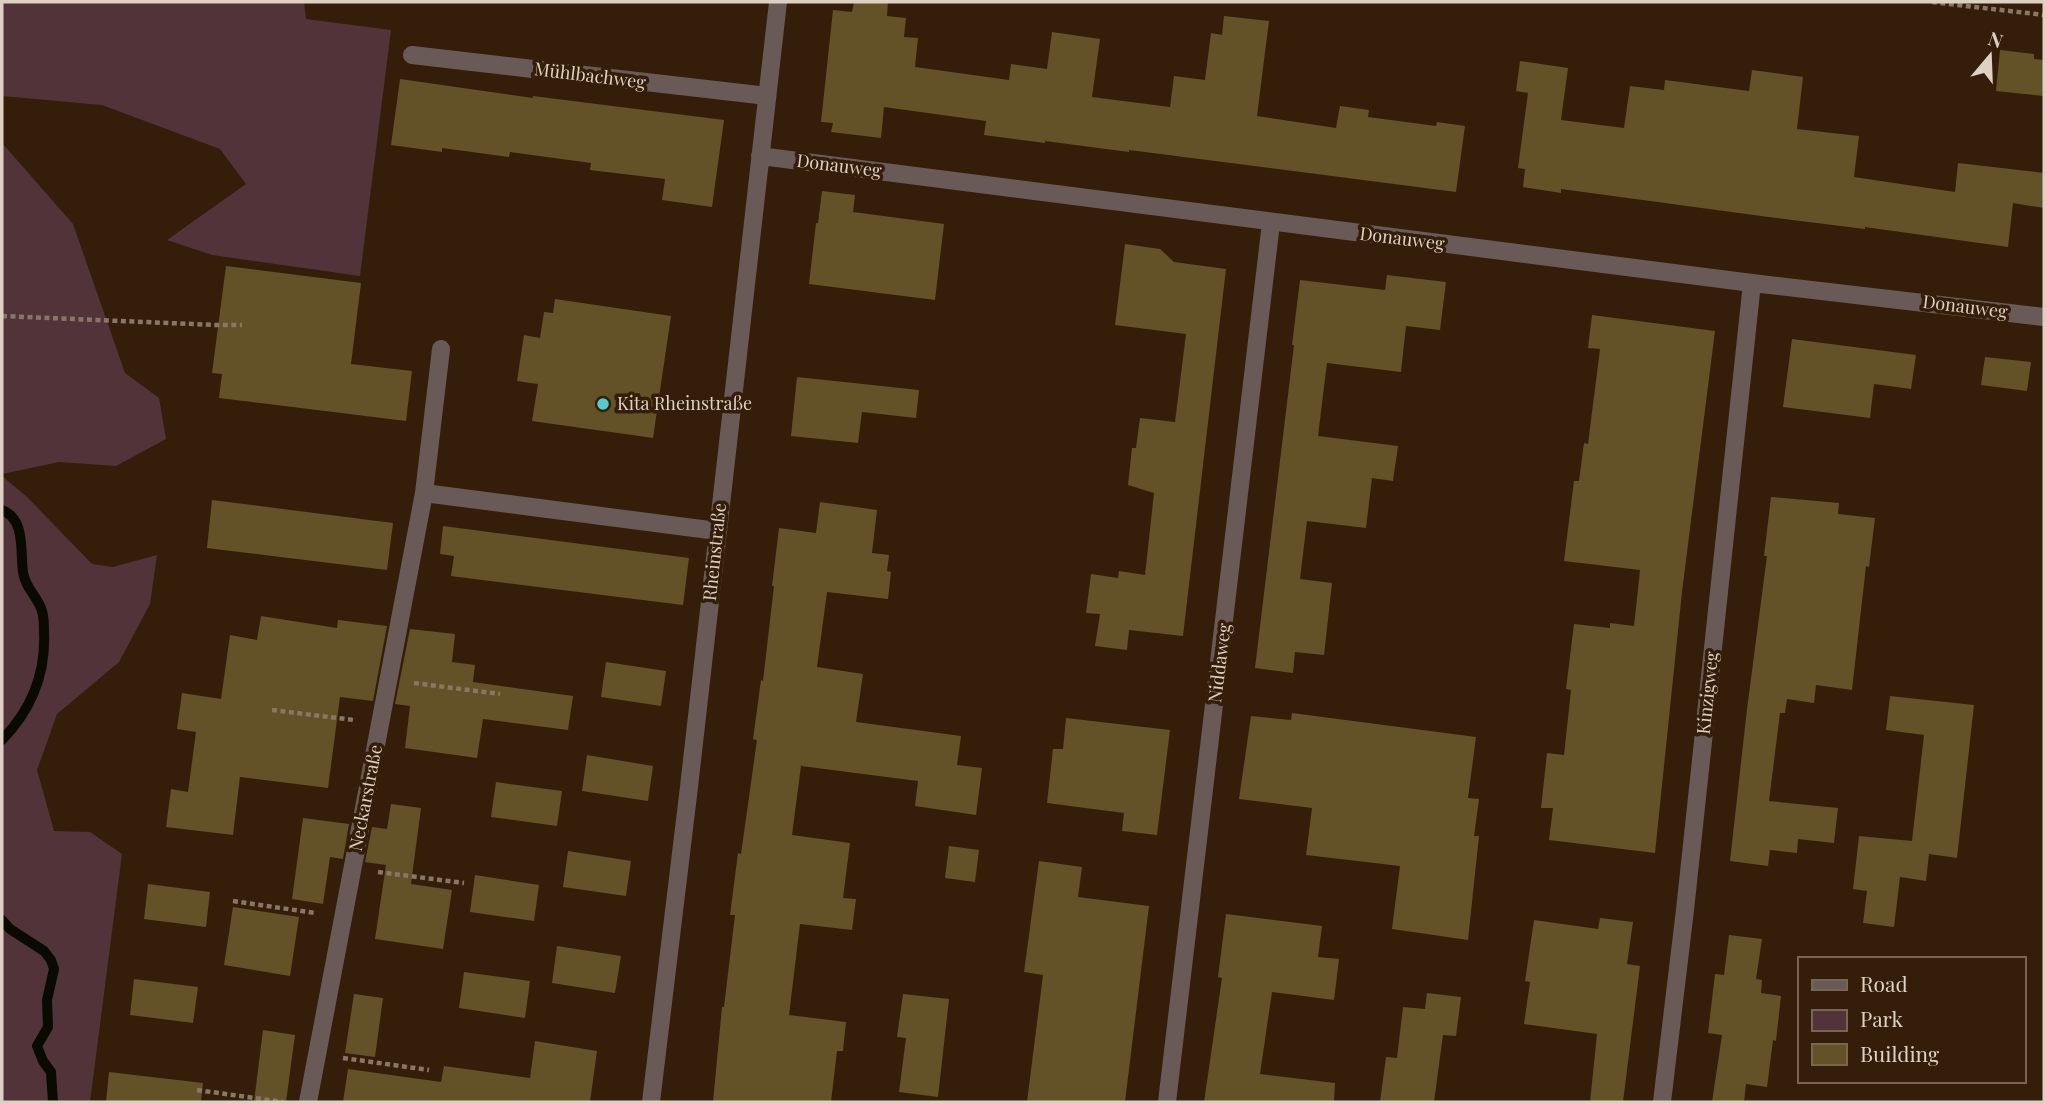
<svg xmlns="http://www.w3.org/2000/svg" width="2046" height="1104" viewBox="0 0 2046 1104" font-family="'Playfair Display',serif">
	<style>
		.green { fill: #52333a }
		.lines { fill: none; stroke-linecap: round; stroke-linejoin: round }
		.stream { stroke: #090b00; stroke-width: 10 }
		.building { fill: #635127 }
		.path { stroke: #887666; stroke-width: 4.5; stroke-dasharray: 5 3.5; stroke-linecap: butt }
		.minor { stroke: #6a5a57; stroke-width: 18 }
		.poi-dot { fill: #52cdcf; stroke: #341e0a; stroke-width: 2.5 }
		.labels { text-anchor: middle; stroke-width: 7; stroke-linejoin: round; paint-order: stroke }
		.street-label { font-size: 18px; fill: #dfd0c4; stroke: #341e0a }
		.poi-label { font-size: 18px; fill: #dfd0c4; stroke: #341e0a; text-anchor: start }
	</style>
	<rect width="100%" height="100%" fill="#341e0a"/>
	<!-- green -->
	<path class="green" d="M2,2H304L306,19L391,30L360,276L212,255L167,240L246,184L220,149L102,105L2,96Z
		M2,143L73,224L125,373L159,398L166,439L116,466L59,462L2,474Z
		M2,476L27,497L92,564L113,567L157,555L150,604L119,662L57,714L37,770L54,831L90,832L122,854L90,1102H2Z"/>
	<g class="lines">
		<!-- stream -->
		<path class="stream" d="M2,510C26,519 20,552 23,572C25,588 38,597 42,611C44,617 44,626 44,632C46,674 31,710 2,740
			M2,920L10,929L44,951L51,960L54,969L47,1000L48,1027L37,1046L43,1061L51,1072L53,1102"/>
	</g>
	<!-- building -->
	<path class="building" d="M854,2H888L887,16L906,18L904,37L918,38L915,67L1009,80L1011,64L1047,69L1052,32L1100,39L1092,97L1170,107L1174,76L1205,80L1211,33L1222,35L1224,16L1269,21L1257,116L1336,128L1340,106L1369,110L1368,117L1436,126L1437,122L1465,126L1456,192L1129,150V152L1045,141V143L984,135L986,121L884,107L881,138L831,132L833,123L821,122L833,10L852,12Z
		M2000,50L2034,54V59L2044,60V96L1996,91Z
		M1520,61L1568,68L1561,120L1624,128L1630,86L1664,90L1665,80L1749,91L1752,70L1803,77L1797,129L1859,136L1854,177L1955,192L1958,163L2044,173V208L2013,203L2008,247L1865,227V229L1776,218L1561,189V193L1523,187L1525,169L1518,168L1528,93L1516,91Z
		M400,79L533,98V96L724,120L712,207L662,200L665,179L590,170L591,163L510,152L509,157L442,148V152L391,145Z
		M822,191L855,195L853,212L944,224L935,300L809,284L816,223H818Z
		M1125,244L1160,249L1174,262L1226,269L1183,636L1129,630L1127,650L1095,646L1100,614L1086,613L1091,574L1118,578L1119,571L1145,575L1154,493L1128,485L1132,448H1136L1140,418L1175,422L1186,334L1115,325Z
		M226,266L361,283L351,364L412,371L406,421L219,398L222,374L212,373Z
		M1387,275L1446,282L1440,330L1406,326L1401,372L1327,363L1318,436L1398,446L1393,481L1372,478L1366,528L1307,521L1300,579L1332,583L1324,655L1295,652L1293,673L1255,668L1294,345H1292L1300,280L1385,290Z
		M555,299L671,316L653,438L532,421L538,384L517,381L524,335L540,338L544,312L553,313Z
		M1592,315L1715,331L1682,592L1655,853L1549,840L1553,808H1541L1547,753L1564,755L1571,690L1566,689L1574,624L1610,628V623L1634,626L1640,570L1564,561L1574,481H1579L1584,443L1588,444L1600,349L1588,348Z
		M1792,339L1916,355L1911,389L1874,384L1870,418L1783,407Z
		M1985,357L2031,362L2027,391L1981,385Z
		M797,377L919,390L916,418L862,412L858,443L791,436Z
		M1771,497L1839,503L1838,514L1875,518L1869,567L1866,566L1852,690L1816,685L1814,703L1787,699L1785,713H1780L1769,801L1838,808L1834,843L1798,839L1797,853L1770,850L1768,866L1730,861L1747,709L1767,556H1764Z
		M212,500L393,523L387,570L207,548Z
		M820,502L877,510L872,553L889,555L887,571L891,572L888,599L827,592L817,667L863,674L856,722L961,736L957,765L982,768L976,815L915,806L918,781L801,766L792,835L850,843L843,898L856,899L852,930L800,924L789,1015L846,1022L843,1051H837L831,1102H713L722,1007H724L735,915H730L738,853L741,854L757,740L753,739L761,680L763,681L774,586H772L779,528L816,533Z
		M443,526L689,558L683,605L451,576L454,556L440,554Z
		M261,616L337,628L338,620L387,626L373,701L340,697L328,788L240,777L233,835L166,827L171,789L188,792L196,732L177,729L182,693L221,699L230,635L257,640Z
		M410,629L455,634L452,662L475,665L473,682L573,696L568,730L483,719L477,758L405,748L410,706L395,704Z
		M606,662L666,671L661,706L601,697Z
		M1890,696L1974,705L1957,858L1929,854L1926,881L1900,877L1894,927L1863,923L1867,891L1853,889L1859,836L1912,841L1924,735L1886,730Z
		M1292,713L1476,737L1468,798L1479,799L1474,836H1479L1468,940L1392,929L1400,866L1306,855L1312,808L1239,799L1251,716L1291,720Z
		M1066,718L1170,730L1157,835L1122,831L1124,813L1047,803L1053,749H1063Z
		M587,755L653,766L648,801L582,791Z
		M496,782L562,791L557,826L491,817Z
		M391,804L421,808L411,884L452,890L443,949L375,939L386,865L365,862L372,827L387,829Z
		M303,818L349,824L343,859L330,857L323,904L292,899Z
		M949,846L979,850L975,882L945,878Z
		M568,851L631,861L626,896L563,887Z
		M1039,861L1082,867L1078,897L1149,906L1125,1102H1027L1043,975L1024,972Z
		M475,875L539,885L534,921L470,912Z
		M148,884L210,892L206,927L144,919Z
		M233,907L299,917L290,976L224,965Z
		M1226,914L1322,926L1318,957L1339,959L1334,1000L1272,992L1260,1074L1335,1083L1334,1102H1204L1222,978L1218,977Z
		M1600,918L1633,922L1627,964L1640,966L1623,1102H1590L1597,1034L1524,1024L1530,982L1525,981L1534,920L1598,929Z
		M1729,935L1762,939L1756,979L1762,980L1761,993L1781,996L1776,1041L1773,1040L1767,1087L1746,1084L1744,1102H1712L1722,1035L1708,1033L1715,974L1724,975Z
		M557,946L621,956L615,993L552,983Z
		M464,972L530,981L525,1018L459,1008Z
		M134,979L198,987L193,1023L130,1015Z
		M1427,993L1461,997L1456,1036L1443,1035L1434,1102H1380L1386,1057L1397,1058L1403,1007L1425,1009Z
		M354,994L383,998L375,1057L345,1053Z
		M903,994L949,999L938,1097L899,1092L906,1038L897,1037Z
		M263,1030L295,1035L286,1102H254Z
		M535,1041L597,1051L590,1102H343L348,1069L441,1082L444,1066L530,1078Z
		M109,1072L203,1083L201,1102H106Z"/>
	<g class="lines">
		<!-- path -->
		<path class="path" d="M1932,2L2044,15
			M2,316L216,325H242
			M414,683L500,694
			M272,710L354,720
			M378,872L464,883
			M233,901L315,913
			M343,1058L429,1070
			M197,1090L283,1102"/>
		<!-- minor -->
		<path class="minor" d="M412,55L767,96
			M760,156L1752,283L2044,317
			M424,493L441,349
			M308,1102L424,493L717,531
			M651,1102L689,787L778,2
			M1167,1102L1271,223
			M1662,1102L1685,910L1752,283"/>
	</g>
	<!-- markers -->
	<circle class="poi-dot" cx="603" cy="404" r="7"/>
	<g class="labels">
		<!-- street labels -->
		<g class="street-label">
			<text transform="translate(590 76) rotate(7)" y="6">Mühlbachweg</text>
			<text transform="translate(839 166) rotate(7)" y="6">Donauweg</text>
			<text transform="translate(1402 239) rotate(7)" y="6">Donauweg</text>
			<text transform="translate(1965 307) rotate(7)" y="6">Donauweg</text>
			<text transform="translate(715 552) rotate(-84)" y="6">Rheinstraße</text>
			<text transform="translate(1220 663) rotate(-83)" y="6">Niddaweg</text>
			<text transform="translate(1708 693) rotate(-84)" y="6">Kinzigweg</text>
			<text transform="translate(366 798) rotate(-79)" y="6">Neckarstraße</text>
		</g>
		<!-- poi labels -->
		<g class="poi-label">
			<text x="617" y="410">Kita Rheinstraße</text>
		</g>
	</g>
	<!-- border -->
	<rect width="2046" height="1104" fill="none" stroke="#dfd0c4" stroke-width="7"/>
	<!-- legend -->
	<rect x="1798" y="957" width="228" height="126" fill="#341e0a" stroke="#786554" stroke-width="2"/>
	<rect x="1812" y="980" width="35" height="10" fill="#6a5a57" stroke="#786554" stroke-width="2"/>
	<text x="1860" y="992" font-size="21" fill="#dfd0c4">Road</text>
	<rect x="1812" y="1010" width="35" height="21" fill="#52333a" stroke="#786554" stroke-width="2"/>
	<text x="1860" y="1027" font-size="21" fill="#dfd0c4">Park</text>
	<rect x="1812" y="1044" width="35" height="21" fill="#635127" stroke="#786554" stroke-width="2"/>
	<text x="1860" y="1062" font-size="21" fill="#dfd0c4">Building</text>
	<!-- north arrow -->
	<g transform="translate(1990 56) rotate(19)" stroke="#341e0a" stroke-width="5" paint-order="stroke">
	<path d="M0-5L12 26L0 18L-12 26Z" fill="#dfd0c4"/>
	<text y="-10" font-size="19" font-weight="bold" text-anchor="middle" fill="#dfd0c4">N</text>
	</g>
</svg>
